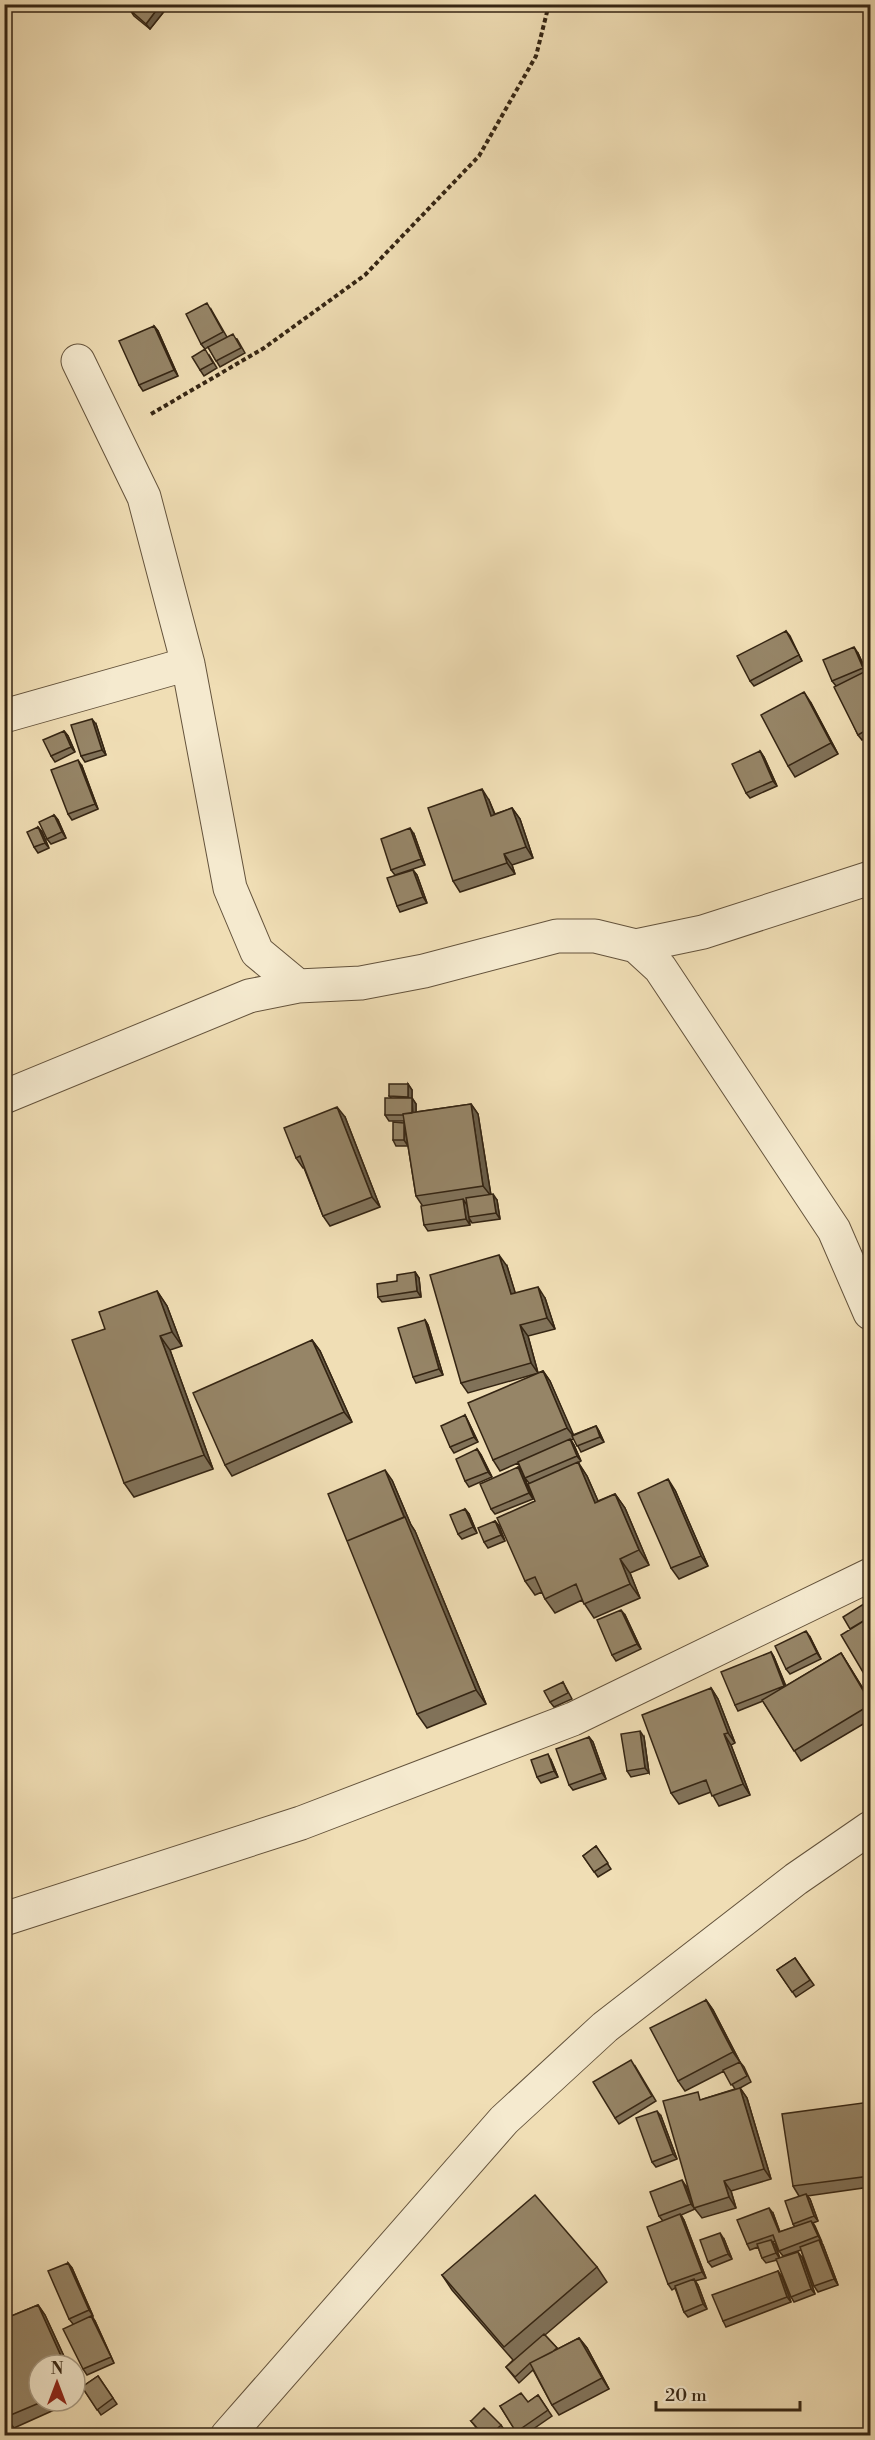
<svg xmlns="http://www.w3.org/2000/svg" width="875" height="2440" viewBox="0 0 875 2440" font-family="'Libre Bodoni',serif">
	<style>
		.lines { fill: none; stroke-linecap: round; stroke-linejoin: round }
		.minor-casing { stroke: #64533c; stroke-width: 35 }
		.path { stroke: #352513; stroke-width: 4; stroke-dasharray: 4.5 3; stroke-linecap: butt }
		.minor { stroke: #f5eacf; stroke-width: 33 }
		.wall { fill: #817259; stroke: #352513; stroke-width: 1.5 }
		.shaded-wall { fill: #695d48; stroke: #352513; stroke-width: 1.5 }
		.building { fill: #968567; stroke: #352513; stroke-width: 1.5 }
	</style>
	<rect width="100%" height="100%" fill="#f0deb5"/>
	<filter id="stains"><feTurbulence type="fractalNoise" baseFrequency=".00333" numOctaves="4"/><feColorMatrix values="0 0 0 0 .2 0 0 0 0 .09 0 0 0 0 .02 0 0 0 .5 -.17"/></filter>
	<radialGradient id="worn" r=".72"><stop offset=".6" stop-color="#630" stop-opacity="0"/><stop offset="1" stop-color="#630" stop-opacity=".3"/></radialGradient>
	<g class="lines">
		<!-- minor casing -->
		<g class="minor-casing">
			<path id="minor" d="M78,361L144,497L188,664L230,888L257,952L298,986
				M4,716L188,664
				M636,946L703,932L870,878
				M4,1097L249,996L298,986L361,983L424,971L557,936H595L636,946L660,968L834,1230L870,1313
				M4,1919L301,1823L573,1719L870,1575
				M227,2436L504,2120L605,2027L796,1879L870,1828"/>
		</g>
		<!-- path -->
		<path class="path" d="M151,414L264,348L365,275L479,156L536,56L549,4"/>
		<!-- minor -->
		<use href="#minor" class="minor"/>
	</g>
	<!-- wall -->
	<path class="wall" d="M134,4H170L150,29L134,16L130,10Z
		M211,309L227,337L237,339L245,353L220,367L208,347L205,349L201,344Z
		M154,326L158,331L178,376L143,391L139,385Z
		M209,355L217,368L204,376L200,370Z
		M786,631L802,661L754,686L750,681Z
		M858,653L866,671L870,674V736L862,740L858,735L836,686L832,681Z
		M811,703L838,754L795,777L788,766Z
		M96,724L106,755L85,762L81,756Z
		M64,731L68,736L75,752L55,762L51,756Z
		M760,751L764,757L777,786L750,798L746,793Z
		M82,766L98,809L72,820L68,814Z
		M489,800L495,814L512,808L520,819L533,858L512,865L515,874L460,892L453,881Z
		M54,815L58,820L66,838L51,844L47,839Z
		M38,827L42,832L49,848L38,853L34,847Z
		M414,834L425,865L395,875L391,870Z
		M413,870L417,875L427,903L400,912L397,906Z
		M408,1084L412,1090V1098L416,1104V1112L471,1104L478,1114L491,1195L497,1200L500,1219L472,1223L469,1218L470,1225L428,1231L424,1225L422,1205L416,1196L408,1146H396L393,1140L404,1123V1121H389L385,1115L391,1098L389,1096Z
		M345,1117L380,1207L330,1226L323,1216L304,1168H303L296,1158Z
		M507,1266L515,1293L545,1298L555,1329L528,1336L538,1373L543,1371L550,1381L573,1435L596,1426L599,1431L604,1442L581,1452L574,1439L571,1440L574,1445L581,1461L578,1463L587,1476L598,1501L615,1494L625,1508L649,1565L630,1573L640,1598L594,1618L582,1600L555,1613L545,1599L542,1592L535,1595L525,1581L535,1501L529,1483L525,1478L518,1463L500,1471L493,1460L535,1374L468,1393L461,1383Z
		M415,1272L419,1278L421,1297L382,1302L378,1297L397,1281Z
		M157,1291L167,1306L182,1346L170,1350L213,1469L134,1497L124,1483L105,1329Z
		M425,1320L428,1325L443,1375L416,1383L413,1377Z
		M312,1340L320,1351L352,1422L232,1476L225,1465Z
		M465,1415L468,1421L478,1442L454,1453L450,1447Z
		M477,1449L481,1455L492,1477L469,1487L465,1481Z
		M518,1467L522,1472L533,1499L495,1514L491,1509Z
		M392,1480L411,1525L415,1531L486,1704L427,1728L417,1714Z
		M675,1490L708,1566L679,1579L671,1568Z
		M465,1509L469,1514L477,1533L462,1539L458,1534Z
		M495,1521L499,1526L505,1541L488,1548L484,1542Z
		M625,1615L641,1649L616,1661L612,1655Z
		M810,1637L821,1659L790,1674L786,1669Z
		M771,1652L774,1657L786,1686L841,1653L870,1700V1720L801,1761L763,1701L738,1711L735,1705Z
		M563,1682L572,1699L554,1707L550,1702Z
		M711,1688L718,1699L735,1743L731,1745L750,1795L719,1806L711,1792L679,1804L671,1793Z
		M589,1737L593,1742L606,1779L573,1790L569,1785Z
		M644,1737L649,1773L631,1777L627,1771Z
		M551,1760L558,1777L541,1783L537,1777Z
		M596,1846L611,1869L598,1877L583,1856Z
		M795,1958L814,1985L796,1997L777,1970Z
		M706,2000L713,2010L740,2062L744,2067L751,2082L740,2088L747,2098L771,2179L731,2191L736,2208L702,2218L695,2209L681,2215L684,2220L706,2278L695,2281L698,2285L707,2309L688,2317L684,2312L675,2288L672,2290L668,2284L663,2221L659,2216L686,2186L694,2206L703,2099L735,2089L724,2071L685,2091L678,2081Z
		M635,2066L656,2101L619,2124L615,2118Z
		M870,2102V2187L807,2196L810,2199L818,2221L813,2223L823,2245L838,2285L818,2292L814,2286L801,2250L783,2256L779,2251L775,2241L773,2242L775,2245L780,2258L802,2257L815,2294L794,2302L791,2297L777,2260L766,2263L762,2258L758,2247L750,2250L747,2244L773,2213L780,2232L795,2227L793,2224L799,2196L793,2186Z
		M661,2116L677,2159L656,2167L652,2162Z
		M724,2239L732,2259L712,2267L708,2262Z
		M68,2263L72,2268L93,2316H92L95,2321L114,2363L87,2375L83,2369L73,2324L69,2319Z
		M597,2267L607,2282L545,2335L558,2349L579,2338L587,2348L609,2389L559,2415L552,2405L533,2370L519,2383L510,2372L506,2367L513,2360L452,2290L442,2275Z
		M778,2271L782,2277L791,2302L726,2327L723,2321Z
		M38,2305L45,2315L68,2365H39V2401H50L54,2410L14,2428L4,2415V2319Z
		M98,2376L117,2404L101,2415L82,2387Z
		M538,2395L552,2416L523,2436H519L500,2406L528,2402Z
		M471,2421L501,2425L505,2431L500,2436H483Z"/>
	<!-- shaded-wall -->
	<path class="shaded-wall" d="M161,4H170L150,29L146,24Z
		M154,326L158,331L178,376L174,370Z
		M786,631L790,636L802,661L799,655Z
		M854,647L858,653L867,673L863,668Z
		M804,692L811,703L838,754L831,743Z
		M92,719L96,724L106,755L102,750Z
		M64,731L68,736L75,752L71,747Z
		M760,751L764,757L777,786L773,781Z
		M78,760L82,766L98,809L95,804Z
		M482,789L489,800L499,826L491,816Z
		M512,808L520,819L533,858L526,847Z
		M54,815L58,820L66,838L62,832Z
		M38,827L42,832L49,848L45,843Z
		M410,828L414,834L425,865L421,859Z
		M504,854L512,865L515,874L507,863Z
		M413,870L417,875L427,903L423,897Z
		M408,1084L412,1090V1102L408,1097Z
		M412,1098L416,1104V1121L413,1115Z
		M471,1104L478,1114L491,1196L483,1186Z
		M337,1107L345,1117L380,1207L372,1197Z
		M404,1123L408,1146L404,1140Z
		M493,1194L497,1200L500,1219L496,1213Z
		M463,1199L467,1205L470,1225L466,1219Z
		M499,1255L507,1266L519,1305L511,1294Z
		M415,1272L419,1278L421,1297L417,1291Z
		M538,1287L545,1298L555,1329L547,1318Z
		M157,1291L167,1306L182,1346L172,1332Z
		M425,1320L428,1325L443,1375L439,1369Z
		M520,1325L528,1336L538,1373L531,1363Z
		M160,1336L170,1350L213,1469L204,1455Z
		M312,1340L320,1351L352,1422L344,1412Z
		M543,1371L550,1381L575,1438L567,1428Z
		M465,1415L468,1421L478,1442L474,1437Z
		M596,1426L599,1431L604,1442L600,1437Z
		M570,1439L574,1445L581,1461L577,1456Z
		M477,1449L481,1455L492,1477L488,1472Z
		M578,1462L587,1476L605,1517L595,1503Z
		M518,1467L522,1472L533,1499L529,1493Z
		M385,1470L392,1480L411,1525L415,1531L486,1704L476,1690Z
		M668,1479L675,1490L708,1566L701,1556Z
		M615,1494L625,1508L649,1565L639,1550Z
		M465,1509L469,1514L477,1533L473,1527Z
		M495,1521L499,1526L505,1541L501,1535Z
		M620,1559L630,1573L640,1598L630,1584Z
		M621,1610L625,1615L641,1649L637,1644Z
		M806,1631L810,1637L821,1659L817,1653Z
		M771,1652L774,1657L788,1692L784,1686Z
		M841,1653L870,1700V1702Z
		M711,1688L718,1699L735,1743L728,1733Z
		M640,1731L644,1737L649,1773L645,1768Z
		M724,1734L731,1745L750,1795L743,1784Z
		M589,1737L593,1742L606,1779L602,1773Z
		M548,1754L551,1760L558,1777L554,1771Z
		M706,2000L713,2010L740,2062L733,2052Z
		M740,2088L747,2098L771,2179L764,2169Z
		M657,2111L661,2116L677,2159L673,2154Z
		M682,2180L686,2186L695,2209L691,2204Z
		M724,2181L731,2191L736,2208L729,2197Z
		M806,2194L810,2199L818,2221L814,2216Z
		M769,2208L773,2213L782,2238L779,2232Z
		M680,2214L684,2220L706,2278L702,2272Z
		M811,2221L815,2226L822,2242L818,2236Z
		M720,2233L724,2239L732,2259L728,2254Z
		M771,2240L775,2245L780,2259L776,2253Z
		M819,2240L823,2245L838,2285L834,2279Z
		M798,2252L802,2257L815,2294L811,2289Z
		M68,2263L72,2268L93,2316L89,2310Z
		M778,2271L782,2277L791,2302L787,2297Z
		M694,2279L698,2285L707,2309L703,2304Z
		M38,2305L45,2315L68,2365H65Z
		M91,2316L95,2321L114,2363L111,2357Z
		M579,2338L587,2348L609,2389L602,2378Z
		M47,2401H50L54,2410Z"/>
	<!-- building -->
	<path class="building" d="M134,4H161L146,24L130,10Z
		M207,303L223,332L201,344L186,314Z
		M154,326L174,370L139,385L119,341Z
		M233,334L241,348L216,361L208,347Z
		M205,349L213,363L200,370L192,357Z
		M786,631L799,655L750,681L737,656Z
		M854,647L863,668L832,681L823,660Z
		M868,670L870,675V728L858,735L834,687Z
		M804,692L831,743L788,766L761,715Z
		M92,719L102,750L81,756L71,725Z
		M64,731L71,747L51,756L43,740Z
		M760,751L773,781L746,793L732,764Z
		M78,760L95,804L68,814L51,770Z
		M482,789L491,816L512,808L526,847L504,854L507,863L453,881L428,808Z
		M54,815L62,832L47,839L39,822Z
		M38,827L45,843L34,847L27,832Z
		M410,828L421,859L391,870L381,839Z
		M413,870L423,897L397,906L387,878Z
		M389,1084H408V1097L389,1096Z
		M385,1098H412V1113L403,1114V1115H385Z
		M471,1104L483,1186L416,1196L403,1114Z
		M337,1107L372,1197L323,1216L300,1156L296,1158L284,1128Z
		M393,1122L404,1123V1140H393Z
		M493,1194L496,1213L469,1217L466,1198Z
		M463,1199L466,1219L424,1225L421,1206Z
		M499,1255L511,1294L538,1287L547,1318L520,1325L531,1363L461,1383L430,1275Z
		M415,1272L417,1291L378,1297L377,1284L397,1281V1275Z
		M157,1291L172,1332L160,1336L204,1455L124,1483L72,1340L105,1329L99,1312Z
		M425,1320L439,1369L413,1377L398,1328Z
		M312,1340L344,1412L225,1465L193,1393Z
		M543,1371L567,1428L493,1460L468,1403Z
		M465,1415L474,1437L450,1447L441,1426Z
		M596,1426L600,1437L577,1446L572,1436Z
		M570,1439L577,1456L525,1478L518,1462Z
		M477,1449L488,1472L465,1481L456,1459Z
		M578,1462L595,1503L615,1494L639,1550L620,1559L630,1584L584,1604L576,1584L545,1599L535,1577L525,1581L497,1518L535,1501L528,1484Z
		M518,1467L529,1493L491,1509L480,1484Z
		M385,1470L404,1517L347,1541L328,1494Z
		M668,1479L701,1556L671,1568L638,1493Z
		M465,1509L473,1527L458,1534L450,1515Z
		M405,1517L476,1690L417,1714L347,1541Z
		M495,1521L501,1535L484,1542L478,1528Z
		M870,1600V1617L850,1629L843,1617Z
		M621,1610L637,1644L612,1655L597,1620Z
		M870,1617V1684L841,1635Z
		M806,1631L817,1653L786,1669L775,1646Z
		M771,1652L784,1686L735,1705L721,1672Z
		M841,1653L870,1702V1705L794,1751L762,1700Z
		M563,1682L568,1693L550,1702L544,1691Z
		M711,1688L728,1733L724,1734L743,1784L712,1796L706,1780L671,1793L642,1715Z
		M640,1731L645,1768L627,1771L621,1734Z
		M589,1737L602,1773L569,1785L556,1749Z
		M548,1754L554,1771L537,1777L531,1760Z
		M596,1846L608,1863L594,1872L583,1856Z
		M795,1958L810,1980L792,1992L777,1970Z
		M706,2000L733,2052L678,2081L650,2028Z
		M631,2060L652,2096L615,2118L593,2082Z
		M740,2062L747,2076L731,2085L723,2070Z
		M740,2088L764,2169L724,2181L729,2197L694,2208L663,2101L698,2092L700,2100Z
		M870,2102V2176L793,2186L782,2114Z
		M657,2111L673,2154L652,2162L636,2118Z
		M682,2180L691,2204L659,2216L650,2192Z
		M806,2194L814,2216L793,2224L785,2201Z
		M535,2195L597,2267L504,2347L442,2275Z
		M769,2208L779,2232L811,2221L818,2236L779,2251L773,2235L747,2244L737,2220Z
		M680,2214L702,2272L668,2284L647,2227Z
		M720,2233L728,2254L708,2262L700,2240Z
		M771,2240L776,2253L762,2258L757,2244Z
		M819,2240L834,2279L814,2286L800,2247Z
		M798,2252L811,2289L791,2297L776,2259Z
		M68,2263L89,2310L69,2319L48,2271Z
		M778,2271L787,2297L723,2321L712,2295Z
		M694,2279L703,2304L684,2312L675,2286Z
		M38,2305L65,2365H39V2401H44L6,2417L4,2413V2319Z
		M91,2316L111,2357L83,2369L63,2329Z
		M544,2334L557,2348L552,2352L530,2363L515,2377L506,2367Z
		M579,2338L602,2378L552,2405L530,2363Z
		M98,2376L113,2398L97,2410L82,2387Z
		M521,2393L528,2402L538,2395L548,2410L516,2432L500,2406Z
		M484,2408L501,2425L490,2436H484L471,2421Z"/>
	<!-- margin -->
	<rect width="875" height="2440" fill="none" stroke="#f0deb5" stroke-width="24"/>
	<rect x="6" y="6" width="863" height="2428" fill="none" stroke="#352513" stroke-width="3"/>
	<rect x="12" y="12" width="851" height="2416" fill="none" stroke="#352513" stroke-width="1.5"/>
	<!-- north arrow -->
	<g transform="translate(57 2383)"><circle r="28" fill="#f5eacf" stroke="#a89b84" stroke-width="1.5"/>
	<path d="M0-4.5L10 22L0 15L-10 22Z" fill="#8f2418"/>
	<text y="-9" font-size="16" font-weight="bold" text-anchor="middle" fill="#352513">N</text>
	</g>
	<!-- scale -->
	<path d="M656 2401v9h144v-9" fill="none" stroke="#352513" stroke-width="3"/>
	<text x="665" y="2401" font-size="18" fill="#352513" stroke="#f5eacf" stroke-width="4.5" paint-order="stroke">20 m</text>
	<rect width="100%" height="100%" filter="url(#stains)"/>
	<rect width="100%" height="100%" fill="url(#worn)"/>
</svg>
